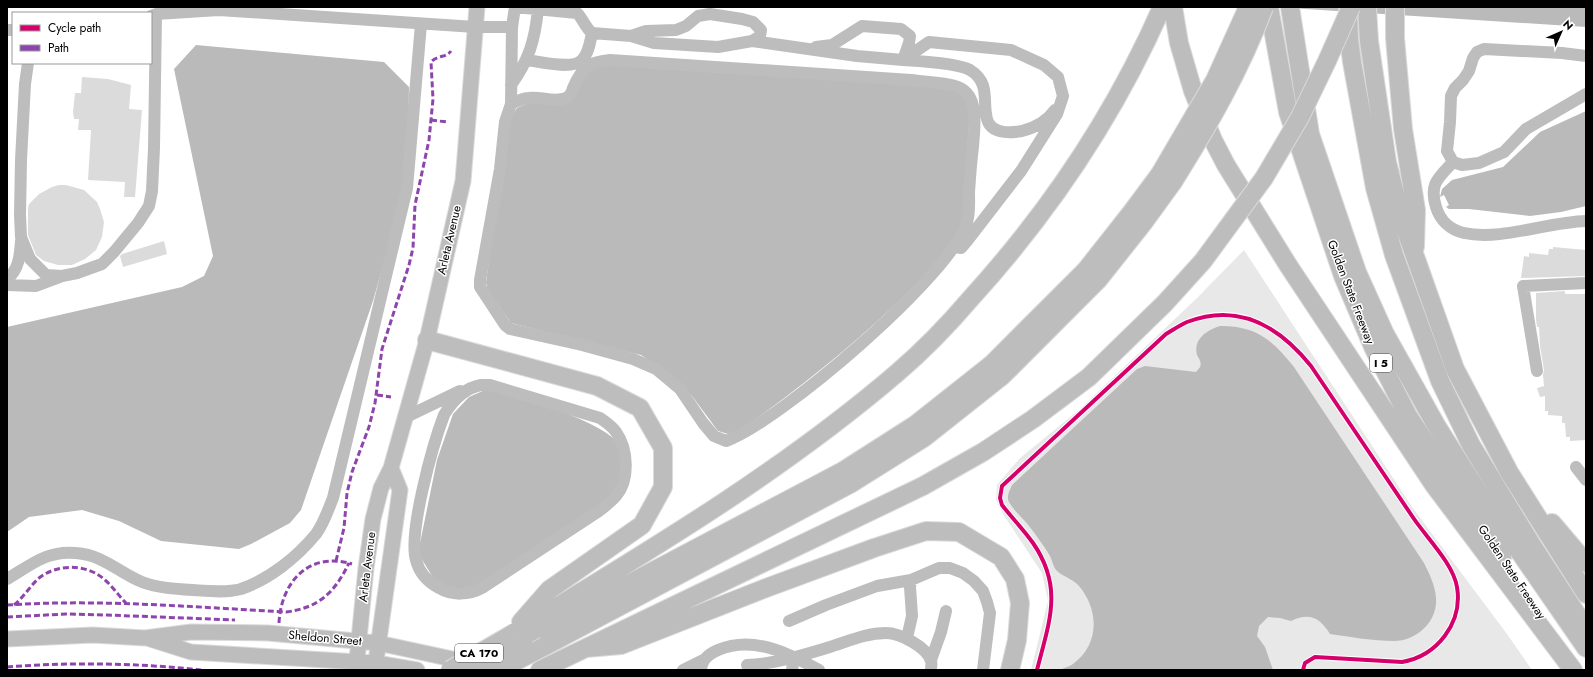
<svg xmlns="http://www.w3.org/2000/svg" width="1593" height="677" viewBox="0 0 1593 677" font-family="Jost,sans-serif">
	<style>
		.green { fill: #e8e8e8 }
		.water { fill: #bababa }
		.building { fill: #dbdbdb }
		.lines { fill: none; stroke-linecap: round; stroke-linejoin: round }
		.major-casing { stroke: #dbdbdb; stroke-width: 17 }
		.highway-casing { stroke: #dbdbdb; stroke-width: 20 }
		.minor { stroke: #bdbdbd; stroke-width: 12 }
		.major { stroke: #bdbdbd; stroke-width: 15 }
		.highway { stroke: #bdbdbd; stroke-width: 18 }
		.highway-bridge-casing { stroke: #dbdbdb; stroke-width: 20; stroke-linecap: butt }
		.highway-bridge { stroke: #bdbdbd; stroke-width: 18 }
		.quiet { stroke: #8e44ad; stroke-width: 3; stroke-dasharray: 6 3; stroke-linecap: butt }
		.cycleway-casing { stroke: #fff; stroke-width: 6 }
		.cycleway { stroke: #d6006c; stroke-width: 4 }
		.labels { text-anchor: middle; stroke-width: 3; stroke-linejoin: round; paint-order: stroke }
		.shield { fill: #fff; stroke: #4c4c4c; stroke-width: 1 }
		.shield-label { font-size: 11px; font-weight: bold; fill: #000 }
		.street-label { font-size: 12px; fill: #000; stroke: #fff }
	</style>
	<rect width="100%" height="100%" fill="#fff"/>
	<!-- green -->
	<path class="green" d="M1244,250L1412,507L1507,634L1532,670H1031L1048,601L1042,573L1003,514L996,500L997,485L1020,458L1079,410L1197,298Z"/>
	<!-- water -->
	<path class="water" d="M1275,7H1586V27Z
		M196,45L384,62L409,87L407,180L373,301L301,510L290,523L251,544L239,549L161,541L119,521L82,510L29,517L7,532V327L182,287L204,276L213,256L174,69Z
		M604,65L943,87C959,91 964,93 970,109L963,218C955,246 932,268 912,288C859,341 800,388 739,431L728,434L718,431L692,396L673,376L641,355L511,323L487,289L486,282L509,120L517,108L530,102L562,104L583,76L591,69Z
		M1586,111V206L1561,212L1530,216L1469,209H1449L1446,207L1449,205L1444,195L1440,197L1442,189L1452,180L1503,167L1540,132Z
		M1220,326C1257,326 1272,340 1294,367L1424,563C1430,575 1435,585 1436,598C1438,621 1417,641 1394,641C1373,641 1351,637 1330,634C1320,618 1310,612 1291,621L1280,618L1268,617L1259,626L1257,636L1265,647L1273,670H1059C1063,668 1069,667 1073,664C1100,644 1099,610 1079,586C1073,579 1060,575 1056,570C1053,566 1052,560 1050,556C1044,546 1036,535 1029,526C1023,518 1014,511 1009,502C1006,496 1010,490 1012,485L1137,369L1145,366L1196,372C1197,371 1200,367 1200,367C1202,362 1199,359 1197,355C1193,339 1207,330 1220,326Z
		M485,390C511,393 606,422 618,444C624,455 624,472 621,483C619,488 616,493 614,497L470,592L437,584L418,553L437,460L453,414L469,397Z"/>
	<!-- building -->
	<path class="building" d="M82,77L108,79L131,85L129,109L142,110L135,197H124L125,182L88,180L91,130H78L79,119H74L73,112L75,93H81Z
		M59,185H66L84,190L97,202L100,209L104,222L102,237L96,250L85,259L72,265H58L44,261L36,255L28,235V208L29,204L39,194L52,187Z
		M164,241L167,254L123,267L120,256L122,254Z
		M1553,247L1586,250V276L1521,278L1524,256L1529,257V253L1548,255L1549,249H1553Z
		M1565,291V294H1586V440L1570,441V437H1566L1565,423H1562V416L1548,415V411H1545V396L1540,397L1537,388L1544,386L1543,375L1544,370L1540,346L1539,327H1537L1536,319V293Z"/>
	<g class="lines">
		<!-- major casing -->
		<g class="major-casing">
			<path id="major" d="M7,639L93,635L145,638L191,632L268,633L378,643L471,663
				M150,639L191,652L376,663L417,670
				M377,654L400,490L391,468
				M356,670L366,568L373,519L381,488L391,468L427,340L463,181L477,7"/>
		</g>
		<!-- highway casing -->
		<g class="highway-casing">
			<path id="highway" d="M1173,7L1179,43L1193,91L1213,140L1226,165L1288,265L1434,485L1573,670
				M1269,7L1288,112L1343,276L1374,349L1408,416L1502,557
				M1290,7L1310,134L1357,272L1385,334L1436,425L1479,493L1586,648
				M1367,7L1369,41L1387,162L1400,214L1455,369L1509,472L1586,594
				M1395,7V38L1403,129L1416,210L1415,247
				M1348,10L1349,39L1352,62L1375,188L1394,255L1440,381L1471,445L1533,547L1583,624
				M427,340L597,386L640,408L663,448V487L642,525L549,590L521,622
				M1552,523L1586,563
				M509,636C642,555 778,475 897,373C924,350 949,324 972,297C1050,211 1115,114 1162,7
				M523,642L623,587L843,471L915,425L992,364L1086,270L1131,213L1160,174
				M545,646L850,484L925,437L1002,376L1098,280L1144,222L1173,182
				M586,648L621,645L766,588L874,548L926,531L959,532L1001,557L1015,579L1020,603L1017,640L1010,670
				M540,670L923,486"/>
		</g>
		<!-- minor -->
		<path class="minor" d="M151,16L156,14L219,10L475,27H512
			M7,30H13
			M631,36L646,31L676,30L686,26L698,16L710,14L742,19L753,22L761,30L760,36L752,41
			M816,47L832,45L862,26L901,29L910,36L909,43L903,60C918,61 958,63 970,70C991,83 982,101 987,119C991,134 1010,133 1022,131C1034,128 1047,121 1055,110
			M1586,56L1562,53L1484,49L1477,52L1473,58L1469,71L1463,80L1455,88L1451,96L1450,122L1447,151L1453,162L1462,165L1479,163L1504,152L1526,129L1586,94
			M527,60C540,62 573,70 582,60C589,53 590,42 592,33
			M610,60L911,80C924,82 943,82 955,86C981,93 974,128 973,147C971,162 970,177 969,192C969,202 970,213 967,222C953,274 778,423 726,441L714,436L703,423L680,389L656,369L633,359L582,345L510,329L505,325L480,287V280L500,169L505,122L511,104C517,101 522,98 529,98C540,96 555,103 566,98C570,96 572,92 573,88C582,68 587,62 610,60Z
			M28,63L25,84L21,160L20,215L21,237L30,259L46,275L62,276L77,273L102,264L114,252L138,223L149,206L152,191L154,148L156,14
			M511,85C529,60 535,40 538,9
			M511,104L512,27L515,7L577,13C583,19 585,27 592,33L631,36L654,43L718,47L752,41L857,56L903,60L929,42L1011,50L1044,65L1058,77L1063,96L1057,114L1021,171L967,241L961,248L956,247
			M1453,162C1438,178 1429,184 1436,207C1440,220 1450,230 1464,233C1501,241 1547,222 1586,221
			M7,279C19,270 20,255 21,241
			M7,285L36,286L60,277
			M1537,371L1523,286L1586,283
			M481,385H490L600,418C606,422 612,426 616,432C628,449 630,480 616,496C611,502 605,506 599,511L482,588C469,595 452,596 439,588C428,582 419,572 416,560C408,533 433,444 444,415C453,400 464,388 481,385Z
			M406,417L460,391
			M1576,467L1586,480
			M7,579C31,565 47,550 76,553C104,555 119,573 142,582C158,588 176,589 193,590C208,591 226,593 241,589C270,579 297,557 316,534C324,523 328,510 333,498L407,188L421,24
			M789,621L826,605L877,586L911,580L939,568H950L963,573L974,581L983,591L987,602L990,613L983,670
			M907,638L912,616L910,587L911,580
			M931,660L941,632L946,611
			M747,665C775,664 803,655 830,647C849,641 866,633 886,633C900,633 927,647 931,661C932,663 931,667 931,670
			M683,670L705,659
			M701,670C702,659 709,654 718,650C753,635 788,653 819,670
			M792,670L794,657"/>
		<!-- major -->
		<use href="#major" class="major"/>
		<!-- highway -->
		<use href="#highway" class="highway"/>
		<!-- highway-bridge casing -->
		<g class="highway-bridge-casing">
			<path id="highway-bridge" d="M1160,174L1215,80L1248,7
				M1173,182C1208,126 1241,69 1264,7
				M923,486L983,452L1033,419L1089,377L1165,303L1203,261L1264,178L1300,117L1327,61L1351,7
				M450,670L509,636
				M476,670L523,642
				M499,670L545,646"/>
		</g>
		<!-- highway-bridge -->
		<use href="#highway-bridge" class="highway-bridge"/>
		<!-- quiet -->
		<path class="quiet" d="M431,120L447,122
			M377,395L391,397
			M336,561L344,528L347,493L352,472L369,427L375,403L382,349L409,265L413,248L415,205L429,140L433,99L431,62C437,55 446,58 451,51
			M7,605C100,599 193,607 286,612C319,608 335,592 349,563
			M14,605C24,597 30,586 39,578C58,563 88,564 105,580C113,587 119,596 126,603
			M7,617L66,614L107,615L235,620
			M279,623C281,582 309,551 352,564
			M7,667C72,662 136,663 201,670"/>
		<!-- cycleway casing -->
		<g class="cycleway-casing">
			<path id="cycleway" d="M1037,670C1049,622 1064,588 1033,543C1024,530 1012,518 1002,505L1000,498L1002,486L1166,334C1173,330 1180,325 1187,322C1239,302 1279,326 1311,366C1345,416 1378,466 1412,516C1425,536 1453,563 1457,587C1463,623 1437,656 1402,662L1315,657L1305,663L1303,670"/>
		</g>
		<!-- cycleway -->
		<use href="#cycleway" class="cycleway"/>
	</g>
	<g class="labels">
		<!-- shield labels -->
		<g class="shield">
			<rect x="1370" y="354" width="22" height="18" rx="3"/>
			<rect x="455" y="644" width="48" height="18" rx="3"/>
		</g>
		<g class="shield-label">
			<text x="1381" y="367">I 5</text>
			<text x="479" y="657">CA 170</text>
		</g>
		<!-- street labels -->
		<g class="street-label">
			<text transform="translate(449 240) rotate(-77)" y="4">Arleta Avenue</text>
			<text transform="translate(1351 292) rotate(69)" y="4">Golden State Freeway</text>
			<text transform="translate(367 567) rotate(-83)" y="4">Arleta Avenue</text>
			<text transform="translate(1512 572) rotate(56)" y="4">Golden State Freeway</text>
			<text transform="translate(325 638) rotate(5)" y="4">Sheldon Street</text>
		</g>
	</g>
	<!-- border -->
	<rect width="1593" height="677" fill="none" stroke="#000000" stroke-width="16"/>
	<!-- legend -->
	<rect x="12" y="12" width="140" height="52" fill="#ffffff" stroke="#999999"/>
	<rect x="20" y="25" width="20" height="6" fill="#d6006c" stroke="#999999"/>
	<text x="48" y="32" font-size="12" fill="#000000">Cycle path</text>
	<rect x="20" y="45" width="20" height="6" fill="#8e44ad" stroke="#999999"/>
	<text x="48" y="52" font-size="12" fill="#000000">Path</text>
	<!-- north arrow -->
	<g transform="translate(1561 32) rotate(45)" stroke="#ffffff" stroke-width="3" paint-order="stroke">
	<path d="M0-3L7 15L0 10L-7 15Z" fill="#000000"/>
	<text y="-6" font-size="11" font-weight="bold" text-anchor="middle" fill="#000000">N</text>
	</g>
</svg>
